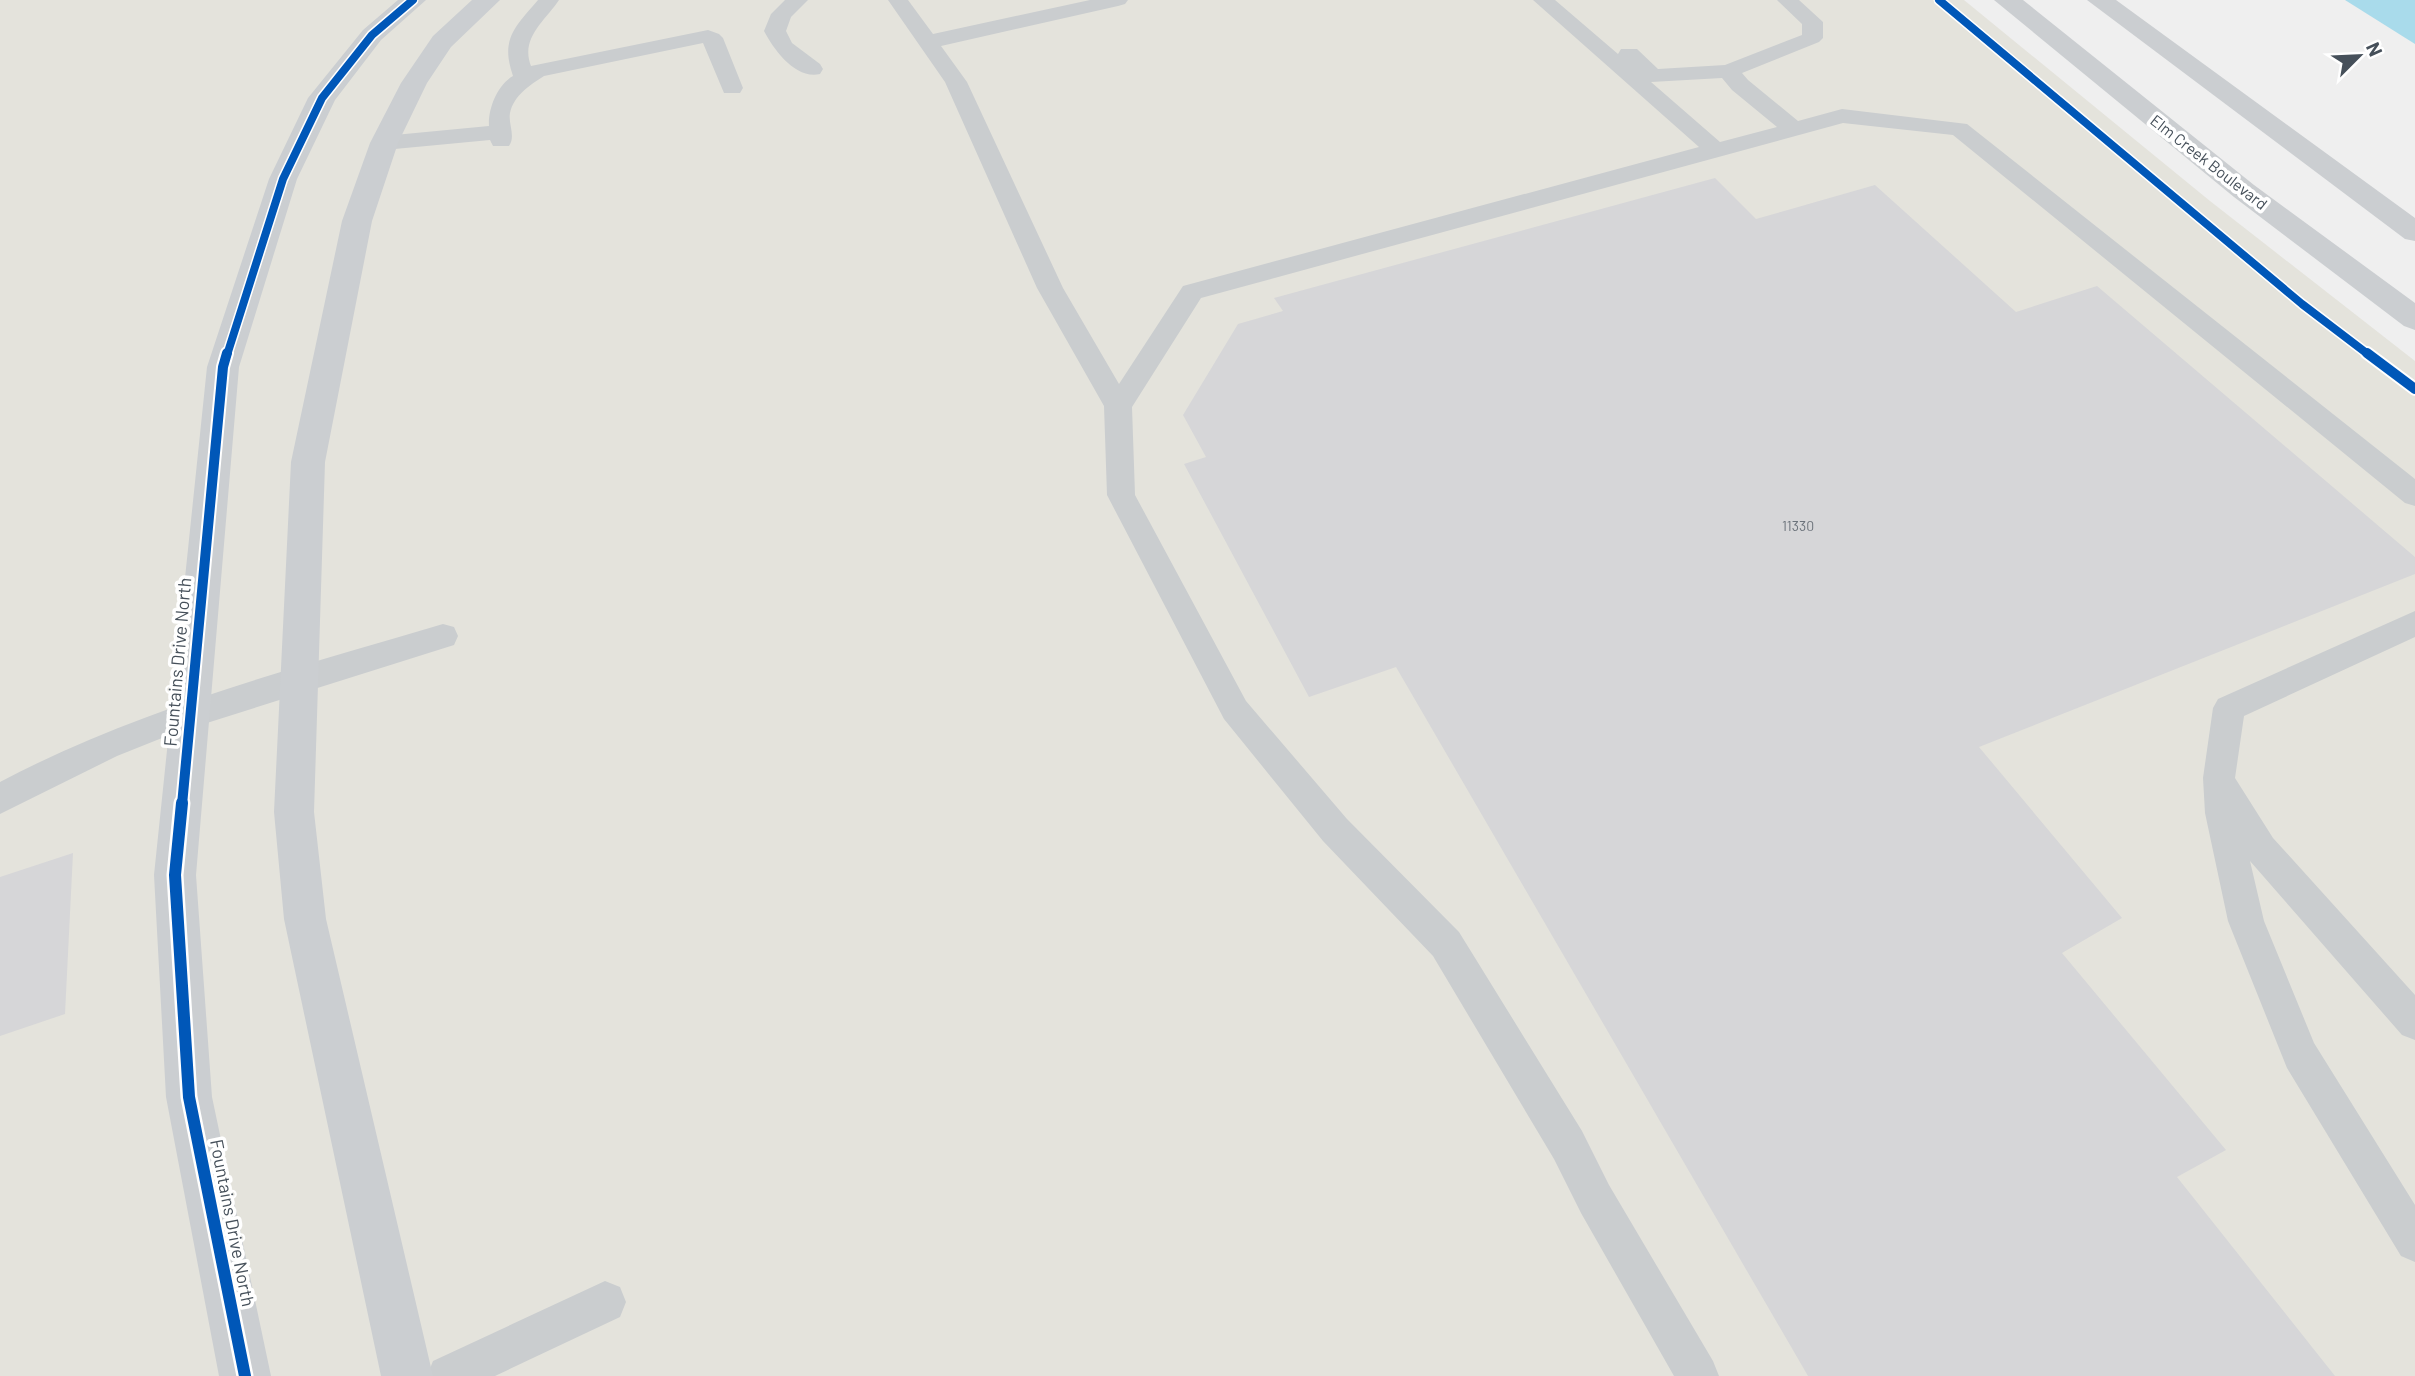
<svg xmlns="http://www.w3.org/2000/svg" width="2415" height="1376" viewBox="0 0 2415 1376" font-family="Barlow,sans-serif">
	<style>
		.commercial { fill: #e4e3dc }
		.water { fill: #a9dbeb }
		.building { fill: #d6d6d8 }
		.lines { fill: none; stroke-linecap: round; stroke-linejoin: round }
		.lane { fill: #cacdcf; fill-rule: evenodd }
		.secondary { fill: #cbced1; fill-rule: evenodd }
		.cycleway-far2-casing { stroke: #fff; stroke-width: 11 }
		.cycleway-far1-casing { stroke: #fff; stroke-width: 14 }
		.cycleway-casing { stroke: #fff; stroke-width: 17 }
		.cycleway-far2 { stroke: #0057b8; stroke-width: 8 }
		.cycleway-far1 { stroke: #0057b8; stroke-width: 10 }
		.cycleway { stroke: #0057b8; stroke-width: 12 }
		.labels { text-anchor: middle; stroke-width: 7; stroke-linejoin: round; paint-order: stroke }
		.number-label { font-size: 14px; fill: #6c737b }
		.far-street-label { font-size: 16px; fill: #46505a; stroke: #fff }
		.street-label { font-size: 18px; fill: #46505a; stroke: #fff }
	</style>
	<rect width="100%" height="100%" fill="#efefef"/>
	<!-- commercial -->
	<path class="commercial" d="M0,0H1964L2210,201L2415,361V1376H0Z"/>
	<!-- water -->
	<path class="water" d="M2345,0H2415V44Z"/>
	<!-- building -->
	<path class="building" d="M1715,178L1756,219L1875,185L2016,312L2097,286L2415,557V574L1979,747L2122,918L2062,953L2226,1150L2177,1177L2335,1376H1808L1396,667L1309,697L1184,464L1206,457L1183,415L1238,324L1283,311L1274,298Z
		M73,853L65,1014L0,1036V877Z"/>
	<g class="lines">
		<!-- lane -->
		<path class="lane" d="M538,0H559C545,21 520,38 531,66L708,30L719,34L723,38L743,88L740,93H724L703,43L544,76C530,85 514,95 510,113C508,124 516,136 509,146H493L490,140L384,150L376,148L373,143L376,138L384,136L489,126C488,109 497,85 513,76C500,39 515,27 538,0Z
			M785,0H808L791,17L786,31L792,43L820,64L823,69L820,74C796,80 774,50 764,31L771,14Z
			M888,0H908L933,34L1090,0H1128L1125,4L1118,6L941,46L967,82L1063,288L1119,384L1183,286L1699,147L1533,0H1555L1618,54L1621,49H1637L1658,69L1725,65L1802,35V24L1777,0H1799L1823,22V38L1819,42L1742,73L1748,80L1798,121L1842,109L1967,124L2415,479V506L2405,503L1953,135L1843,123L1201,298L1132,407L1135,495L1246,701L1347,819L1459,932L1582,1131L1609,1185L1713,1361L1719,1376H1674L1581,1213L1554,1159L1433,956L1323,841L1224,719L1107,495L1104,406L1037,288L945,82ZM1722,78L1732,90L1777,127L1720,142L1651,82Z
			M2415,611V637L2244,716L2235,778L2273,838L2415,995V1040L2402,1035L2250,861L2264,921L2314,1043L2415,1205V1262L2401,1256L2287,1068L2228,921L2205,813L2203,778L2213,708L2218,699Z
			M443,624L454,627L458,636L454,645L172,734L117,756L0,814V782C140,708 292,669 443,624Z
			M605,1281L620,1287L626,1302L620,1317L495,1376H427L433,1361Z"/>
		<!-- secondary -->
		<path class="secondary" d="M398,0H426L381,40L335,100L297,179L239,367L196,875L212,1097L271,1376H219L166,1097L154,875L207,367L269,179L308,98L363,30Z
			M472,0H500L451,47L427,83L398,143L372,221L325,462L314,812L326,919L433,1376H381L284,919L274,812L291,462L342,221L370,143L401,83L433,36Z
			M1994,0H2023L2254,185L2415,303V330L2404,326L2234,197Z
			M2087,0H2116L2415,218V241L2405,239Z"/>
		<!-- cycleway-far2 casing -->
		<g class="cycleway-far2-casing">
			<path id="cycleway-far2" d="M1939,0L2302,304L2369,355
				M227,355L283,179L322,98L372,35L413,0"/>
		</g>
		<!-- cycleway-far1 casing -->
		<g class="cycleway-far1-casing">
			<path id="cycleway-far1" d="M2367,353L2415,389
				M182,805L223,367L227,353"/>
		</g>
		<!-- cycleway casing -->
		<g class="cycleway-casing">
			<path id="cycleway" d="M182,803L175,875L189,1097L245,1376"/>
		</g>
		<!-- cycleway-far2 -->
		<use href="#cycleway-far2" class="cycleway-far2"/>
		<!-- cycleway-far1 -->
		<use href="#cycleway-far1" class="cycleway-far1"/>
		<!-- cycleway -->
		<use href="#cycleway" class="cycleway"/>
	</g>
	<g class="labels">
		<!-- number labels -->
		<g class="number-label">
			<text x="1798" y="531">11330</text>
		</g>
		<!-- far-street labels -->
		<g class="far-street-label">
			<text transform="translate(2209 162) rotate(38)" y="6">Elm Creek Boulevard</text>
		</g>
		<!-- street labels -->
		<g class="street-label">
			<text transform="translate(178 662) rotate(-85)" y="6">Fountains Drive North</text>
			<text transform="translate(232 1223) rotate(79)" y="6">Fountains Drive North</text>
		</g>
	</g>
	<!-- north arrow -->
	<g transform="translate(2359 56) rotate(66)" stroke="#ffffff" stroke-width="5" paint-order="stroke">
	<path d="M0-5L12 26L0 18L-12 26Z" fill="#46505a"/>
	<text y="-10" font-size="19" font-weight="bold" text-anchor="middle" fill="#46505a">N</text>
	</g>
</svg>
